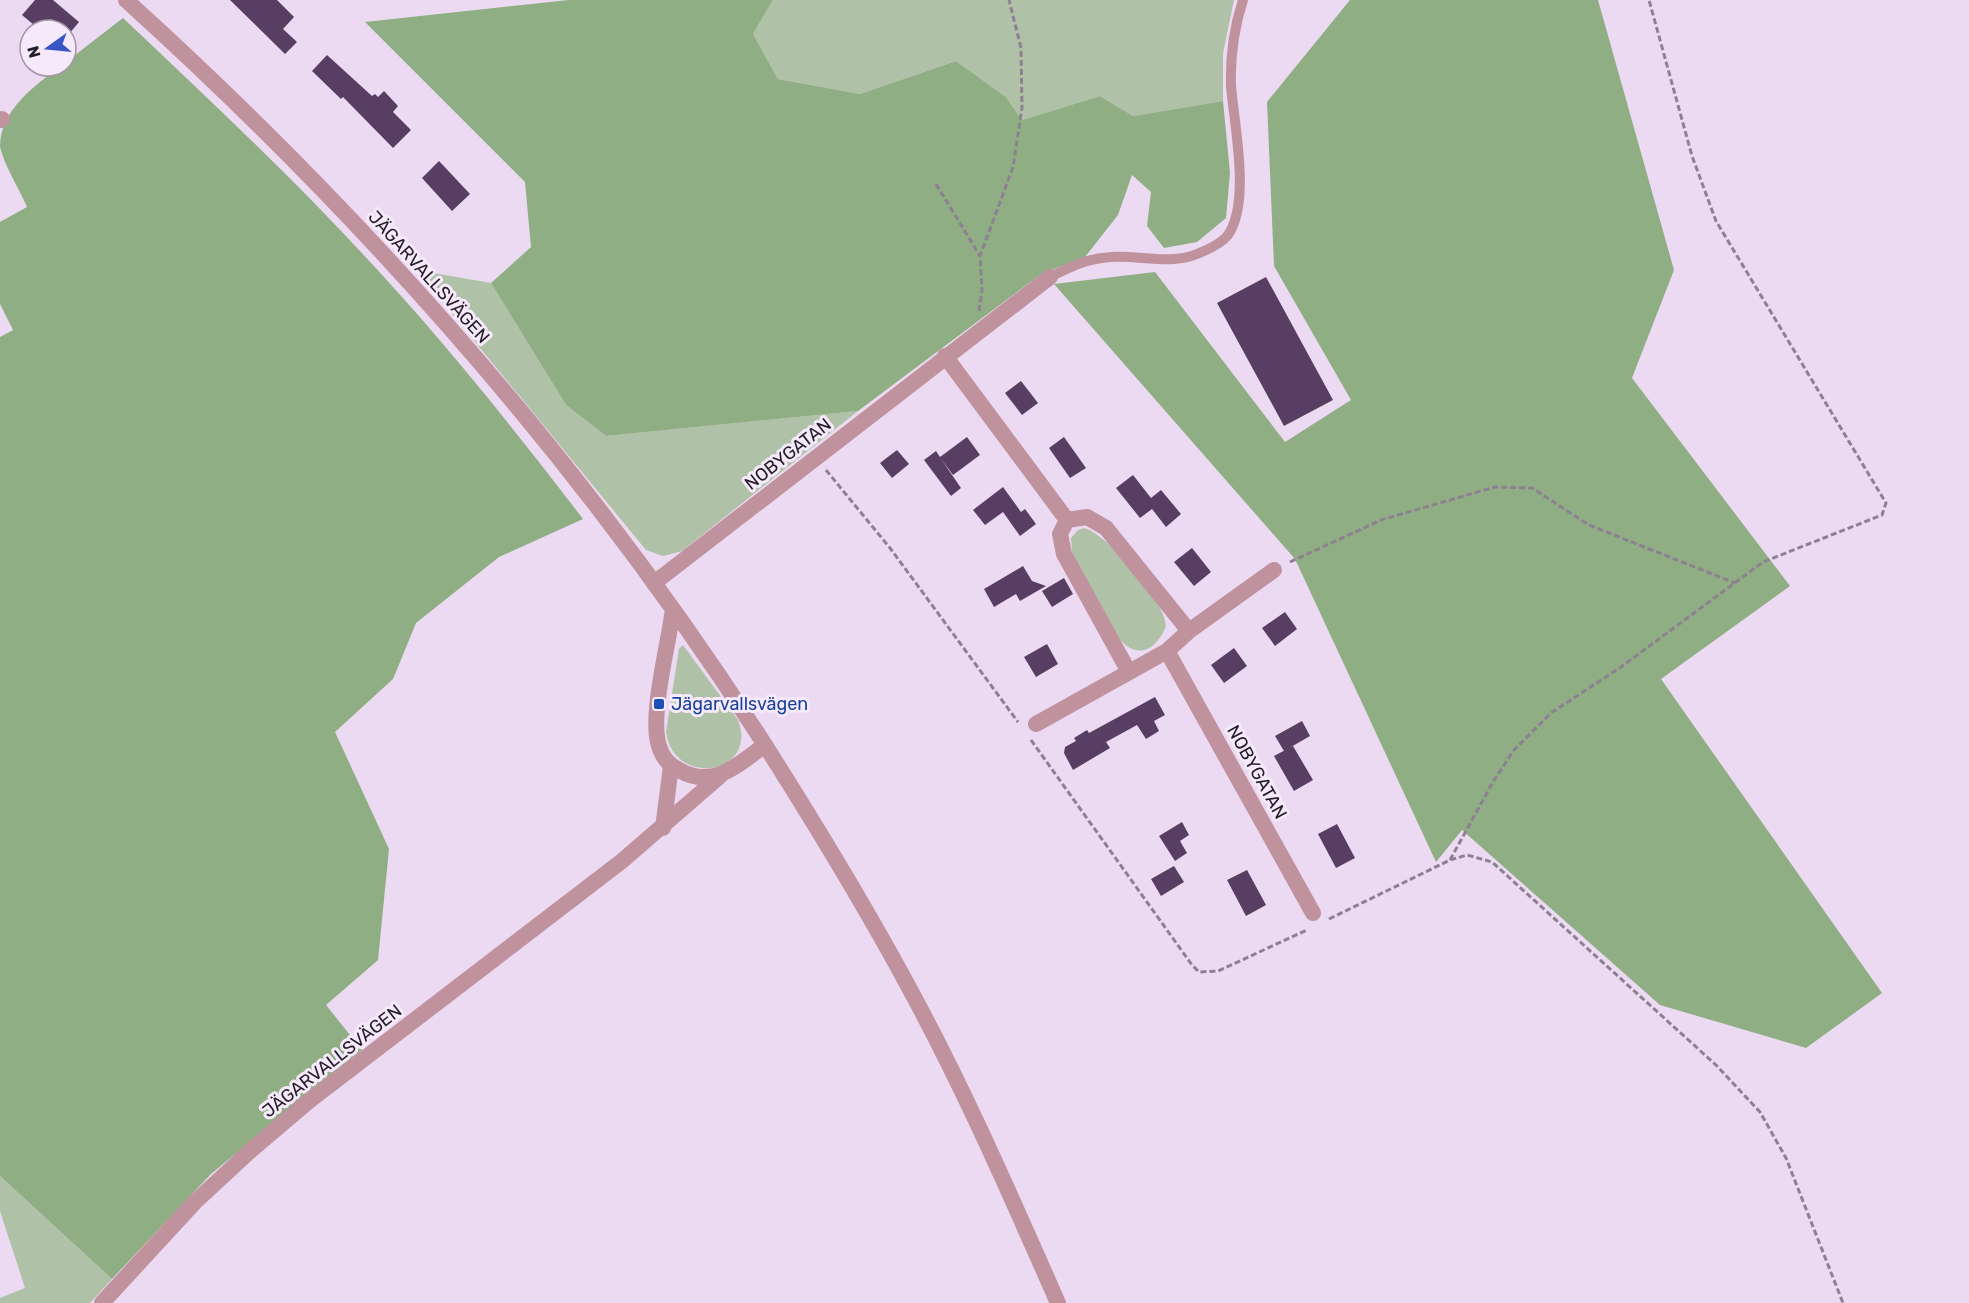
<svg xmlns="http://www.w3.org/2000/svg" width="1969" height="1303" viewBox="0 0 1969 1303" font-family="Rubik,sans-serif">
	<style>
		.green { fill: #afc2a7 }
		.forest { fill: #90ae84 }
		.building { fill: #593e63 }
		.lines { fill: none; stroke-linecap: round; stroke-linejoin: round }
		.path { stroke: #8d8191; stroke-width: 3; stroke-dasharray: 6 3; stroke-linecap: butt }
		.service { stroke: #c0929e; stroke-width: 10 }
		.minor { stroke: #c0929e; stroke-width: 16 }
		.tertiary { stroke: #c0929e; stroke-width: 16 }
		.transit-dot { fill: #1a4fb4; stroke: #f7e9fc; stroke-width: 2 }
		.labels { text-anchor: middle; stroke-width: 6; stroke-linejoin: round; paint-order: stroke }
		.street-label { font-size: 18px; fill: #231d25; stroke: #f7e9fc }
		.transit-label { font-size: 18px; fill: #164399; stroke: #f7e9fc; text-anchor: start }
	</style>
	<rect width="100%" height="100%" fill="#ebdaf2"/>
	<!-- green -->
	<path class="green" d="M773,0H1234L1223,53V101L1133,116L1100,96L1022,120L1006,97L956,61L860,94L778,79L753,34Z
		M416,270L491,283L566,405L606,436L858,411L682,551L663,556L646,550Z
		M1084,528C1108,534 1166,602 1166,626C1160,642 1145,659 1127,646C1112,636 1083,572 1072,553L1071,538L1078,530Z
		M683,645L738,720C759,774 674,789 666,732L679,649Z
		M0,1176L112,1279L90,1303H0V1298L25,1288L0,1211Z"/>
	<!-- forest -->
	<path class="forest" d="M569,0H773L753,34L778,79L860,94L956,61L1006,97L1022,120L1100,96L1133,116L1223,101L1230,173L1226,218L1197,242L1164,248L1147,226L1151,192L1132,175L1118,215L1085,257L1041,274L858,411L606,436L566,405L491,283L531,247L525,182L365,22Z
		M1350,0H1598L1674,270L1632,378L1790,586L1661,679L1882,993L1806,1048L1660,1005L1462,830L1436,862L1295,559L1054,284L1155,272L1285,442L1351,400L1274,266L1267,102Z
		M123,18C203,94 284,169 359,250C439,335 512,426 583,519L499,557L416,623L393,679L335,732L389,849L378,960L326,1005L362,1050L211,1174L112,1279L0,1176V337L13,330L0,304V222L27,207C19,188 5,167 0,147C0,109 36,85 61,66H66V62Z"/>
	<!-- building -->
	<path class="building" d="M35,0H53L79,22L69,34L51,19L40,30L22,15Z
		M230,0H277L294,17L283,29L297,42L285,54Z
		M327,55L372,96L375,94L378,97L384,91L398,106L393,112L411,130L393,148L343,97L341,99L312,71Z
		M439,161L470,194L452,211L422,178Z
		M1266,277L1333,400L1284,426L1217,303Z
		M1021,381L1038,403L1022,415L1005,393Z
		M967,437L980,455L953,475L941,459L961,488L951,496L924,460L936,451L940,457Z
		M1064,437L1086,468L1070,478L1049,448Z
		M897,450L909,464L892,478L880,463Z
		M1133,475L1151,498L1161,490L1181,514L1166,527L1152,509L1140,518L1116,488Z
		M1003,487L1021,512L1025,509L1036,524L1020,536L1003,512L985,525L973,510Z
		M1192,548L1211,572L1194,586L1174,562Z
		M1023,566L1032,581L1046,586L1020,601L1016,594L994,607L984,589Z
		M1064,578L1073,594L1052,607L1042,591Z
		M1285,612L1297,629L1275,646L1262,628Z
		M1047,644L1058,664L1036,677L1024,657Z
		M1234,648L1247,666L1224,683L1211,665Z
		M1155,697L1165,715L1154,721L1159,731L1146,739L1137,725L1106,742L1110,748L1073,770L1064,753L1065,747L1076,741L1074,738L1087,730L1089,733Z
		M1302,721L1310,736L1284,751L1275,736Z
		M1293,746L1313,780L1294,791L1274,756Z
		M1182,822L1189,835L1180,841L1187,853L1175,861L1159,836Z
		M1337,824L1355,858L1336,868L1318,834Z
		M1174,866L1184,882L1161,896L1151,879Z
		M1247,870L1266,905L1246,916L1227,880Z"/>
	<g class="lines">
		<!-- path -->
		<path class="path" d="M936,184L980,256
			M979,311L982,291L980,256L1013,167L1022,108L1021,48L1009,0
			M826,470L890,548L1018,722
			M1290,562L1381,520L1495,487L1532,488L1589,525L1735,583
			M1031,740L1192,965L1199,972L1218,971L1307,930
			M1450,860L1493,782L1514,750L1551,713L1621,667L1763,562L1882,515L1886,503L1716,221L1692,156L1649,0
			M1329,919L1450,860L1467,855L1492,862L1716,1065L1760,1112L1786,1158L1843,1303"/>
		<!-- service -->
		<path class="service" d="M1050,277C1070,267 1088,258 1111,257C1139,255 1171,265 1197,254C1207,250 1221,244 1228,235C1251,202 1234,124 1231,86C1230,56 1234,28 1243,0"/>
		<!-- minor -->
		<path class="minor" d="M0,120L2,119
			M945,356L1067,520
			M654,583L1050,277
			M1167,651L1313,913
			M1129,672L1064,554L1060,534L1067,520L1087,517L1106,528L1189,631
			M1036,724L1167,651L1189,631L1274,570
			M765,745C817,827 867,909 913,995C967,1095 1012,1199 1058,1303
			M663,828L671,766
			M102,1303L194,1203L249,1152L309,1101L622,861L720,776"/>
		<!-- tertiary -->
		<path class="tertiary" d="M126,0C369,220 588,469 765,745C739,764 713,790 679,770C669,765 662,757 659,746C649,716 669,643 673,609"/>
	</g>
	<!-- markers -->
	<rect class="transit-dot" x="653" y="698" width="12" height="12" rx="3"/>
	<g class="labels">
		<!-- street labels -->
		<g class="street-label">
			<text transform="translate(429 277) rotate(48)" y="6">JÄGARVALLSVÄGEN</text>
			<text transform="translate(788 454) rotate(-38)" y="6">NOBYGATAN</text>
			<text transform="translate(1257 772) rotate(61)" y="6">NOBYGATAN</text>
			<text transform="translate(332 1061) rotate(-38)" y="6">JÄGARVALLSVÄGEN</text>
		</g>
		<!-- transit labels -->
		<g class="transit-label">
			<text x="671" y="710">Jägarvallsvägen</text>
		</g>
	</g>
	<!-- north arrow -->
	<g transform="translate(48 48) rotate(255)"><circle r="28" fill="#f7e9fc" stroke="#a297a6" stroke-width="1.5"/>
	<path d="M0-4.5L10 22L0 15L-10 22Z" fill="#3855c6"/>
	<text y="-9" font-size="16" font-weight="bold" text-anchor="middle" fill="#231d25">N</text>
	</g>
</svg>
